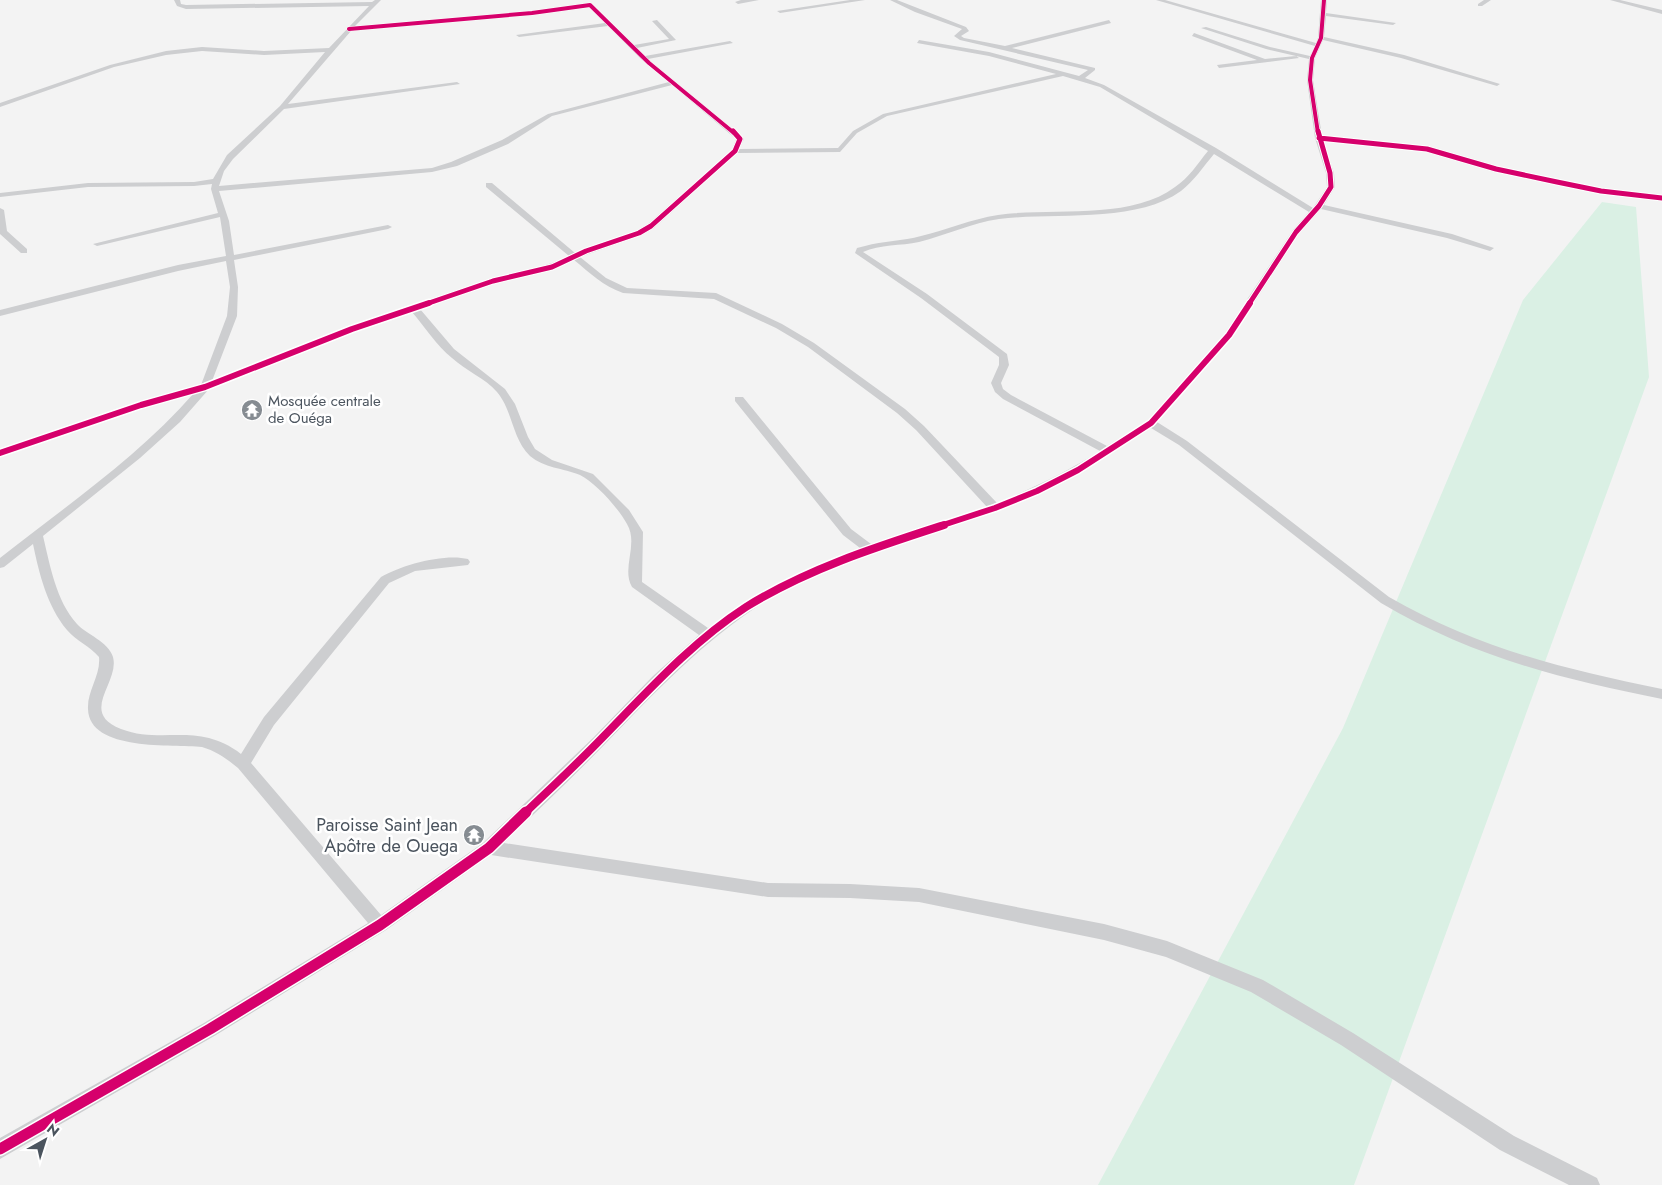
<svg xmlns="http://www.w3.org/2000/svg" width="1662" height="1185" viewBox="0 0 1662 1185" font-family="Jost,sans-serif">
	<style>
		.green { fill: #daf0e4 }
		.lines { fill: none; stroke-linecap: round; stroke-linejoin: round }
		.minor { fill: #cdced0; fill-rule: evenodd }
		.cycleway-far4-casing { stroke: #fff; stroke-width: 5 }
		.cycleway-far3-casing { stroke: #fff; stroke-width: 7 }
		.cycleway-far2-casing { stroke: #fff; stroke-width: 9 }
		.cycleway-far1-casing { stroke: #fff; stroke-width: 11 }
		.cycleway-casing { stroke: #fff; stroke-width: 14 }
		.cycleway-far4 { stroke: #d6006c; stroke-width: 4 }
		.cycleway-far3 { stroke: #d6006c; stroke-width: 5 }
		.cycleway-far2 { stroke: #d6006c; stroke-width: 6 }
		.cycleway-far1 { stroke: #d6006c; stroke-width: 8 }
		.cycleway { stroke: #d6006c; stroke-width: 11 }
		.labels { text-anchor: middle; stroke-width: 5; stroke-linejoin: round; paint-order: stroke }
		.poi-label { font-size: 15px; fill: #4b545e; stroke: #fff; text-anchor: start }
		.near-poi-label { font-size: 18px; fill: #4b545e; stroke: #fff; text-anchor: end }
	</style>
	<rect width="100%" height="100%" fill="#f3f3f3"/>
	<!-- green -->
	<path class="green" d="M1602,202L1636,207L1649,377L1354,1185H1098L1343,728L1523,300Z"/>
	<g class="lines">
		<!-- minor -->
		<path class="minor" d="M174,0H180L181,4L186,5L372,2L375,0H381L354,27L532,11L590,3L634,45L669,39L652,21L657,20L676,40L637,48L645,56L730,41L733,43L648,59L739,134L744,139L739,149L838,148L853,131L883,114L1056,74L989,56L917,43L919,40L989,52L1079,76L1088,70L960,40L954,36L962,29L915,12L890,0H897L966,27L969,31L961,36L964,38L1005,46L1109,20L1111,23L1012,48L1095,68V70L1085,78L1104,85L1216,148L1313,208L1327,187L1326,173L1315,138L1307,80L1309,59L1266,49L1201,28L1206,27L1270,47L1310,56L1315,46L1156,0H1165L1316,43L1318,38L1321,0H1327L1326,13L1396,23L1393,25L1326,16L1324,37L1404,55L1500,84L1497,86L1401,58L1323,40L1315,58L1313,80L1322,136L1427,147L1497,167L1557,180L1601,189L1662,196V200L1601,193L1557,184L1493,171L1426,151L1323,141L1334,173L1335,187L1324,205L1452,234L1494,248L1490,251L1447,238L1321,209L1299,233L1232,337L1157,422L1187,441L1389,597C1478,648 1563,669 1662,689V699C1560,679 1471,656 1381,603L1179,445L1151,428C1102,459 1055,490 1000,510C930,536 856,553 790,587C717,626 661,686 605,744C572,778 538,810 504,843L768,883L850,884L919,888L1104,924L1167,941L1263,980L1353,1033L1514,1136L1597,1178L1600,1185H1569L1500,1150L1341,1045L1251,992L1166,957L1104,940L919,902L850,898L768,897L491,855L386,930L216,1035L0,1159V1138L204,1023L368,923L238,768C227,759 216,751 202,747C174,744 89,752 88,709C87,691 101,675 99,657C90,646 76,641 67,630C47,606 39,573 33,544L4,567L0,568V558C66,506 138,457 194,393L145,407L0,456V449L137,403L201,385L227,316L230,287L226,261L178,271L0,316V310L178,265L226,256L220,217L97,246L93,244L218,213L211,189L212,184L194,186L88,187L0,197V193L88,183L194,182L213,179L227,155L280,106L325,52L264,55L202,51L166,55L114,67L0,107V103L110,65L166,51L202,47L264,51L329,48L369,6L186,9L177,6ZM589,7L605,23L516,35L519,37L608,26L641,59L669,82L548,114L502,140L451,162L432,168L219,186L224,171L233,159L284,109L460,84L457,82L288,104L351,31L532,15ZM1063,76L1100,87L1208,151C1198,163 1189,178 1175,187C1130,221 1051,207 998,215C971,219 947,230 921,236C903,241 883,241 865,246L857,248L855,253L921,298L999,357V365L991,383L995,392L1003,399L1100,451C1067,472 1033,488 997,503L924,426L905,409L814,343L782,324L716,293L627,288L606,278L580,257L642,235L654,228L737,153L840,152L857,133L887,116ZM672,85L736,139L732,150L648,224L636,231L575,253L492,183H486V187L569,256C534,272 496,277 460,289C376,318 294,348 212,381L237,316L238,287L234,260L388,229L392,227L388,225L234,255L229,221L219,191L432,172L457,166L508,144L552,116ZM1214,154L1309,212L1293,230L1225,333L1147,421L1107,446L1011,395L1003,389L1001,383L1009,365L1007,354L927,294L863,252C880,244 901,246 919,242C946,235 972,223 999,219C1053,212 1135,224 1181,191C1194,181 1203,167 1214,154ZM574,260C590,273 603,286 623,293L714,299L776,328L808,347L897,413L916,430L987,507L871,544L851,529L743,397H735V401L843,535L860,548L782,581L741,605L708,628L642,582L643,532L629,510L593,474L552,460L535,449L528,437L515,404L505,389L454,349L420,309L496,283L555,269ZM412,312C425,327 436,345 452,358C466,371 485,378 497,392C513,411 512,439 530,456C544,468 563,468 580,475C595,482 619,509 627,524C639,544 621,568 632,587L699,635L653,676L593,738L483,843L381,915L251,763L274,725L389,583L415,571L468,565L470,562L468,559C445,553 401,565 381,577L264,717L241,754C198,721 163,745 121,729C78,712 120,683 113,657C108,641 87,635 77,624C56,601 50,565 43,536L140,458L180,422L209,389L355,331Z
			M741,0H759L738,4L735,2Z
			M850,0H865L780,13L777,11Z
			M1484,0H1491L1482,6H1478V4Z
			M1610,0H1620L1662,10V14Z
			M1194,33L1265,59L1296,56L1299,58L1219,68L1217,65L1257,60L1192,36Z
			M0,208L4,210L7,231L27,249V253H21L0,234Z"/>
		<!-- cycleway-far4 casing -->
		<g class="cycleway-far4-casing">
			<path id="cycleway-far4" d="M349,29L532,13L590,5L649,63L734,133
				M1318,133L1310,80L1312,58L1321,38L1324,0"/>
		</g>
		<!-- cycleway-far3 casing -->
		<g class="cycleway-far3-casing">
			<path id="cycleway-far3" d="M1319,138L1427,149L1496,169L1557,182L1601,191L1662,198
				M426,304L493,281L552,267L586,251L639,233L651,226L735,151L740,139L733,131
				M1249,304L1296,232L1319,206L1331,187L1330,173L1318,131"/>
		</g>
		<!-- cycleway-far2 casing -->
		<g class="cycleway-far2-casing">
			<path id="cycleway-far2" d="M0,453L141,405L205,387L352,329L429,303
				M940,526L995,508L1037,491L1078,470L1151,423L1229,335L1250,303"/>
		</g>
		<!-- cycleway-far1 casing -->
		<g class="cycleway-far1-casing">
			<path id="cycleway-far1" d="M525,813C551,788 578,763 603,737C648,691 692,642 746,607C807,569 876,547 944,525"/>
		</g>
		<!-- cycleway casing -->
		<g class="cycleway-casing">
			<path id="cycleway" d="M0,1149L210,1029L380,925L489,848L526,812"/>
		</g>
		<!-- cycleway-far4 -->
		<use href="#cycleway-far4" class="cycleway-far4"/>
		<!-- cycleway-far3 -->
		<use href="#cycleway-far3" class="cycleway-far3"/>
		<!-- cycleway-far2 -->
		<use href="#cycleway-far2" class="cycleway-far2"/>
		<!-- cycleway-far1 -->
		<use href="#cycleway-far1" class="cycleway-far1"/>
		<!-- cycleway -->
		<use href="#cycleway" class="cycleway"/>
	</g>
	<!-- icons -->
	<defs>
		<g id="temple-disc" transform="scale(1.125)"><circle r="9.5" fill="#868c92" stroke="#fff"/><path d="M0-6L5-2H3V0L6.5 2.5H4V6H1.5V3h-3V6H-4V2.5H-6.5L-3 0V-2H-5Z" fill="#fff"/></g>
	</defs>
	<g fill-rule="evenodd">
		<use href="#temple-disc" x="252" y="410"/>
		<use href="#temple-disc" x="474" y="835"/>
	</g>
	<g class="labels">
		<!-- poi labels -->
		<g class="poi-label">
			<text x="268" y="406">Mosquée centrale<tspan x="268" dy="17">de Ouéga</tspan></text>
		</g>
		<!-- near-poi labels -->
		<g class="near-poi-label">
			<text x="458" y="831">Paroisse Saint Jean<tspan x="458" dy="21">Apôtre de Ouega</tspan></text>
		</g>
	</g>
	<!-- north arrow -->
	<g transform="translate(45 1140) rotate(39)" stroke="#ffffff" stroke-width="4" paint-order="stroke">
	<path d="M0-4L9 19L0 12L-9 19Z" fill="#4b545e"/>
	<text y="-8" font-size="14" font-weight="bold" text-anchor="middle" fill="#4b545e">N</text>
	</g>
</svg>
